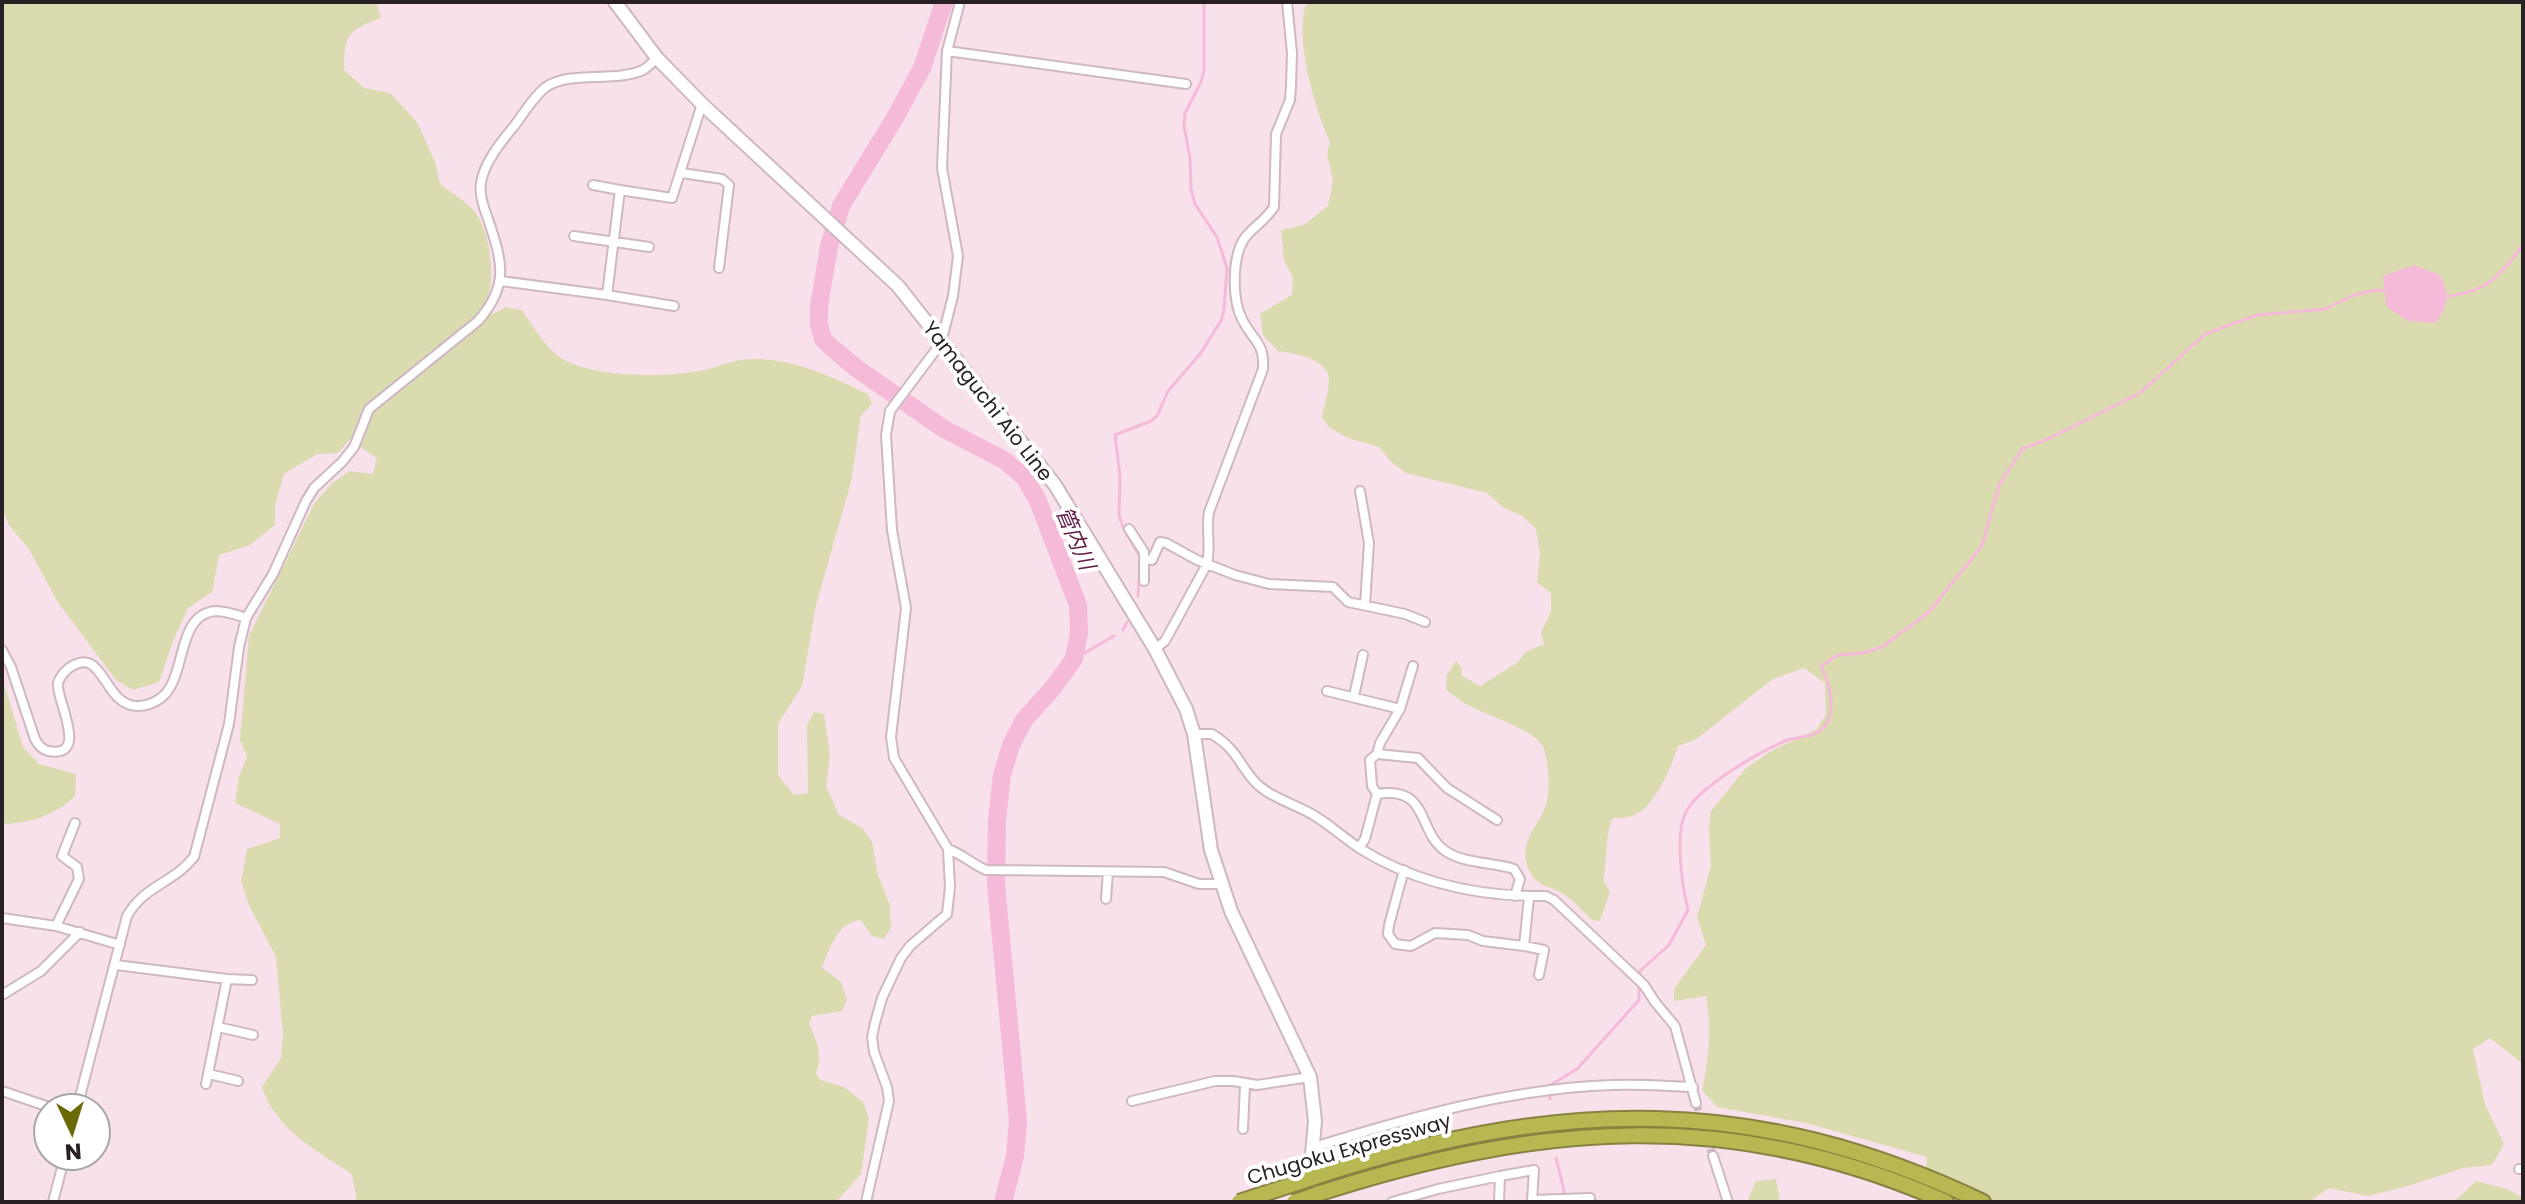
<svg xmlns="http://www.w3.org/2000/svg" width="2525" height="1204" viewBox="0 0 2525 1204" font-family="Poppins,'Noto Sans JP',sans-serif">
	<style>
		.green { fill: #dadbaf }
		.water { fill: #f5bad7 }
		.lines { fill: none; stroke-linecap: round; stroke-linejoin: round }
		.stream { stroke: #f5bad7; stroke-width: 3 }
		.river { stroke: #f5bad7; stroke-width: 18 }
		.minor-tunnel { stroke: #cebac3; stroke-width: 8; stroke-dasharray: 8 4; stroke-linecap: butt }
		.minor-casing { stroke: #ceb8c2; stroke-width: 12 }
		.secondary-casing { stroke: #ceb8c2; stroke-width: 16 }
		.motorway-casing { stroke: #868342; stroke-width: 18 }
		.minor { stroke: #fff; stroke-width: 8 }
		.secondary { stroke: #fff; stroke-width: 12 }
		.motorway { stroke: #b8b852; stroke-width: 14 }
		.motorway-bridge-casing { stroke: #868342; stroke-width: 18; stroke-linecap: butt }
		.motorway-bridge { stroke: #b8b852; stroke-width: 14 }
		.labels { text-anchor: middle; stroke-width: 8; stroke-linejoin: round; paint-order: stroke }
		.street-label { font-size: 20px; fill: #282024; stroke: #fff }
		.water-label { font-size: 22px; font-style: italic; fill: #642148; stroke: #fff }
	</style>
	<rect width="100%" height="100%" fill="#f8e1eb"/>
	<!-- green -->
	<path class="green" d="M2,2H376L381,18C348,30 344,34 344,70L364,88L390,93L417,122L435,162L440,184C451,192 465,201 474,211C491,231 497,285 484,307L491,315L506,307L522,310C534,327 547,351 566,361C599,377 657,377 693,372C713,370 732,359 752,359C794,358 832,377 868,394L872,404L861,415L851,482L816,605L802,686L778,724V775L794,795L808,793L807,725L814,712L824,714L830,755L826,786L839,815L862,828L872,842L878,875L890,906L891,927L884,939L872,936L861,920C838,921 829,949 822,968L841,982L847,1000L842,1011L812,1016L809,1024C817,1041 823,1055 816,1073L820,1080L844,1087L863,1102L869,1119L861,1174L836,1202H357L352,1174C317,1151 276,1130 262,1087L281,1058L283,1034L276,957L249,905L241,881L247,849L280,838V824L235,803L239,777L247,757L240,740L249,636L314,504L332,483L350,471L373,474L377,458L349,440L338,453L317,454L284,474L275,505V525L250,545L219,555L212,592L188,608L173,641L159,682L133,690L116,680L57,601L29,549L9,525L2,508Z
		M1307,2H2523V1064L2490,1038L2473,1049L2485,1104L2504,1144L2492,1165L2463,1168L2408,1186L2368,1196L2329,1188L2309,1202H1922L1927,1157L1806,1123L1717,1107L1702,1090C1709,1058 1712,1029 1706,996L1674,1001V989L1706,945L1697,917L1711,866L1709,830L1711,811L1746,768L1770,752L1817,729L1826,714L1825,683L1804,668L1773,679L1695,740L1678,746C1672,765 1656,803 1638,813C1630,818 1622,818 1613,818C1604,836 1608,860 1603,880L1610,892L1600,921L1592,920C1583,912 1575,902 1565,895C1553,886 1538,888 1530,872C1517,846 1534,831 1544,810C1551,796 1549,763 1544,749C1534,724 1468,714 1446,689L1447,675L1456,661L1461,667L1462,676L1480,686L1517,663L1526,652L1544,644L1541,632L1551,612V593L1537,582L1540,553L1536,529L1522,516L1504,508L1487,493L1406,473L1391,462L1379,447L1348,438L1330,428L1322,418C1324,406 1329,392 1329,380C1329,359 1294,353 1278,351L1263,335L1260,314L1292,295L1293,278L1284,260L1281,230L1304,225L1328,206L1333,180L1327,154L1330,142C1315,109 1293,36 1307,2Z
		M2,677L23,747L39,764L76,774L75,796C53,816 32,823 2,824Z
		M1776,1179L1780,1202H1747L1756,1181Z
		M2476,1181L2507,1189L2523,1198V1202H2454Z"/>
	<!-- water -->
	<path class="water" d="M2414,265L2440,275C2450,295 2449,306 2435,323L2408,321L2386,306L2383,276Z"/>
	<g class="lines">
		<!-- stream -->
		<path class="stream" d="M2443,297C2487,292 2498,278 2523,245
			M1140,557L1123,527L1119,515L1120,476L1115,435L1151,421L1157,416L1168,391L1200,354L1221,321L1224,310L1227,268L1217,237L1195,204L1191,189L1190,158L1184,126L1185,113L1201,82L1204,70V2
			M1138,596L1140,568
			M1123,630L1127,622
			M1074,659L1114,636
			M1640,978V971L1669,945L1688,910C1682,886 1675,836 1685,814C1696,788 1762,750 1788,740C1800,736 1818,738 1826,724C1836,708 1829,681 1821,666L1838,655L1863,653L1882,647L1928,613L1982,546L1999,485L2022,449L2050,438L2140,393L2205,334L2257,315L2325,309L2354,295L2377,290L2388,291
			M1550,1099L1549,1086L1577,1069L1639,1000V986
			M1556,1158L1564,1190L1563,1197"/>
		<!-- river -->
		<path class="river" d="M944,2L922,68L896,116L841,206L829,247L819,306V325L823,339L831,347L856,368L944,429L1004,460L1025,478L1038,501L1078,605L1079,633L1074,659L1052,689L1024,720L1011,745L1002,775L997,820L996,884L1018,1121L1015,1156L1003,1202"/>
		<!-- minor-tunnel -->
		<path class="minor-tunnel" d="M1696,1103L1713,1156"/>
		<!-- minor casing -->
		<g class="minor-casing">
			<path id="minor" d="M947,51L1186,84
				M682,173L722,179L729,185L719,268
				M593,185L620,190
				M574,236L649,247
				M501,281L607,295L620,190L672,198L702,104
				M607,295L674,306
				M1360,491L1369,543L1365,605
				M1129,529L1144,552V581
				M1145,559L1152,560L1160,542L1166,543L1197,560L1235,575L1269,584L1333,587L1348,602L1405,614L1425,622
				M1155,649L1165,641L1207,564C1211,547 1206,529 1209,512L1263,369C1265,342 1252,340 1242,319C1232,299 1232,258 1244,239C1253,227 1266,220 1274,207L1276,134L1290,100L1291,86L1292,53L1287,2
				M2,650L11,667L35,739C38,745 41,749 48,751C91,759 55,698 58,683C60,677 65,671 69,668C104,643 103,707 138,706C147,706 154,703 161,698C188,677 175,614 216,611C226,611 237,615 246,618
				M1327,691L1400,709
				M1354,696L1363,655
				M1194,734H1212C1239,751 1238,764 1256,783C1272,799 1296,804 1315,816C1330,825 1344,838 1359,848C1415,883 1480,897 1546,896L1554,900L1644,985L1655,1002L1675,1026L1696,1103
				M1377,754L1418,758L1447,788L1497,820
				M1377,794C1431,785 1416,833 1447,852C1466,864 1493,862 1514,869L1520,879L1515,896
				M1359,848L1365,839L1377,794L1372,786L1370,760L1377,754L1380,743L1400,709L1413,666
				M948,849C962,854 972,864 986,870L1164,872L1199,884H1221
				M1404,870L1389,925L1388,934L1395,944L1411,946L1435,933L1468,935L1483,941L1524,946L1529,897
				M1106,899L1108,872
				M2,918L56,926L120,945
				M56,926L79,879L77,867L62,856L75,823
				M1524,946L1544,950L1539,975
				M116,965L227,979L206,1084
				M227,979L252,980
				M2,995L41,971L80,932
				M218,1027L253,1035
				M209,1074L238,1081
				M2,1091L52,1108
				M1132,1101L1215,1081H1233L1257,1085L1310,1077
				M77,1108L127,916C145,885 172,884 194,857L229,724L239,647L246,618L273,574L306,501L314,488L342,462L354,447L369,409L478,321C510,285 502,261 488,219C484,208 479,195 481,183C484,162 502,141 515,125C524,113 534,96 546,87C570,70 615,83 643,70C648,67 653,62 657,58
				M1243,1129L1245,1084
				M1314,1147C1411,1117 1512,1088 1613,1085C1640,1084 1667,1086 1693,1087
				M1713,1156L1728,1202
				M2519,1169H2523
				M1500,1176L1534,1170L1532,1200
				M53,1202L65,1156
				M866,1202L889,1101L887,1087L874,1052L872,1037L875,1023L882,998L901,958L910,946L947,914L950,887L948,849L894,758L891,737L906,608L892,530L886,435L890,411L941,343L953,296L958,256L942,168L947,51L960,2
				M1392,1202L1438,1189L1500,1176L1499,1202
				M1531,1202L1532,1200L1590,1198V1202"/>
		</g>
		<!-- secondary casing -->
		<g class="secondary-casing">
			<path id="secondary" d="M615,2L657,58L702,104L898,286L1055,485L1155,649L1186,709L1194,734L1211,850L1231,911L1310,1077L1315,1121L1309,1187"/>
		</g>
		<!-- motorway casing -->
		<g class="motorway-casing">
			<path id="motorway" d="M1324,1174C1562,1099 1754,1093 1983,1202
				M1317,1194C1536,1123 1731,1106 1946,1202"/>
		</g>
		<!-- minor -->
		<use href="#minor" class="minor"/>
		<!-- secondary -->
		<use href="#secondary" class="secondary"/>
		<!-- motorway -->
		<use href="#motorway" class="motorway"/>
		<!-- motorway-bridge casing -->
		<g class="motorway-bridge-casing">
			<path id="motorway-bridge" d="M1239,1202L1324,1174
				M1294,1202L1317,1194"/>
		</g>
		<!-- motorway-bridge -->
		<use href="#motorway-bridge" class="motorway-bridge"/>
	</g>
	<g class="labels">
		<!-- street labels -->
		<g class="street-label">
			<text transform="translate(988 401) rotate(52)" y="7">Yamaguchi Aio Line</text>
			<text transform="translate(1349 1149) rotate(-16)" y="7">Chugoku Expressway</text>
		</g>
		<!-- water labels -->
		<g class="water-label">
			<text transform="translate(1076 538) rotate(67)" y="8">管内川</text>
		</g>
	</g>
	<!-- border -->
	<rect width="2525" height="1204" fill="none" stroke="#282024" stroke-width="8"/>
	<!-- north arrow -->
	<g transform="translate(72 1132) rotate(176)"><circle r="38" fill="#ffffff" stroke="#a9a6a7" stroke-width="2"/>
	<path d="M0-6L14 30L0 20L-14 30Z" fill="#6a6905"/>
	<text y="-12" font-size="22" font-weight="bold" text-anchor="middle" fill="#282024">N</text>
	</g>
</svg>
